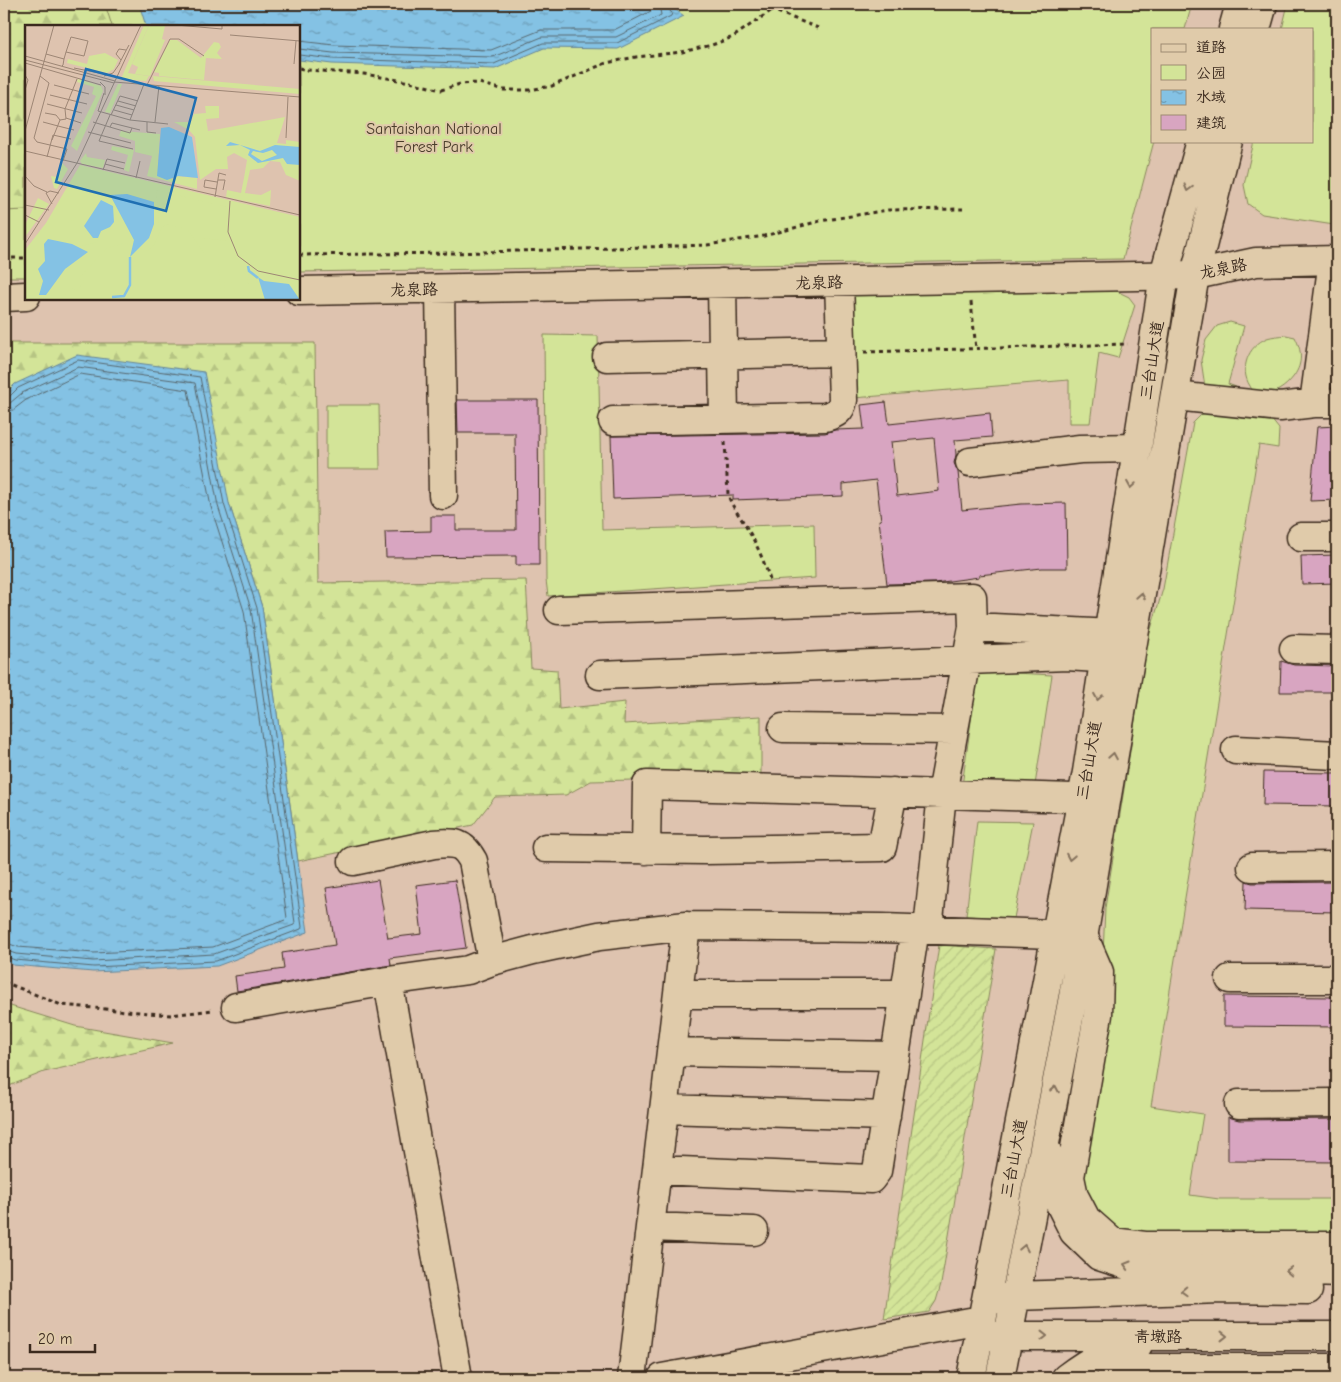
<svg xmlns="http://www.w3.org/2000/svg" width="1341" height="1382" viewBox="0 0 1341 1382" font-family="'Comic Neue','LXGW WenKai TC',sans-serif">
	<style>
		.green { fill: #d3e498; stroke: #87875b }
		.forest { fill: url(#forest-firs); stroke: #87875b }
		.garden { fill: url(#garden-furrows); stroke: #87875b }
		.water { fill: url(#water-ripples); stroke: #678595 }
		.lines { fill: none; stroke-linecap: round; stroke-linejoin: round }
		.shore { stroke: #58676d; stroke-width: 1 }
		.building { fill: #d8a5c1; stroke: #3b2a1e; fill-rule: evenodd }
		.minor-casing { stroke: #3b2a1e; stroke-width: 31 }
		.major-casing { stroke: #3b2a1e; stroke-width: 31 }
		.path { stroke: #3b2a1e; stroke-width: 3; stroke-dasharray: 4 4; stroke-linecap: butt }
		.minor { stroke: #e0cbaa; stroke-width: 28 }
		.major { stroke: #e0cbaa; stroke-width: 28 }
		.oneway { stroke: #85725d }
		.labels { text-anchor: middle; stroke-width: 4; stroke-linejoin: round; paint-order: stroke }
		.park-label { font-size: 16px; fill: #4a3d2a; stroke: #e0cbaa }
		.street-label { font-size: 16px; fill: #3b2a1e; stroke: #e0cbaa }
		.inset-river { fill: none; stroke: #84c2e4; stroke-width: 2.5 }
		.inset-road { fill: none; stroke: #9d8675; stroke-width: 1 }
		.view { fill: #1f6fb2; fill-opacity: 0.15; stroke: #1f6fb2; stroke-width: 2.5 }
		.inset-edge { fill: none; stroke: #3b2a1e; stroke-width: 2.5 }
	</style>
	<defs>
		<pattern id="forest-firs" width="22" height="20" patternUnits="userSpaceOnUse" patternTransform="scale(1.25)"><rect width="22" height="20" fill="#d3e498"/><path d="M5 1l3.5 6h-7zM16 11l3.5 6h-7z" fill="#b6c483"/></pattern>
		<pattern id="garden-furrows" width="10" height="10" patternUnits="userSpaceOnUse" patternTransform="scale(1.25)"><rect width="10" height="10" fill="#d3e498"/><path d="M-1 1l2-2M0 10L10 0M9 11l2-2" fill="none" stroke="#b6c483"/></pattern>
		<pattern id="water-ripples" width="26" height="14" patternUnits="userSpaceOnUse" patternTransform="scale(1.25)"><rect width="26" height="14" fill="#84c2e4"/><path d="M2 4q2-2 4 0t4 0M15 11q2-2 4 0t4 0" fill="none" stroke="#6d9eb8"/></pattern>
	</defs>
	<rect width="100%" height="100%" fill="#dec3af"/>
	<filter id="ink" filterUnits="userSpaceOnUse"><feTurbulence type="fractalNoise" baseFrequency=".02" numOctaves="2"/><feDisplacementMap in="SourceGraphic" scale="10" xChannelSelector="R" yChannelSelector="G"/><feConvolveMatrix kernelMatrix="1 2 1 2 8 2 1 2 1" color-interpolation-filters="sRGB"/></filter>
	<g filter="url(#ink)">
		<!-- green -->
		<path class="green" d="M4,4H1192L1185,29H1152V141H1154L1123,259L299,272V26H26V277H4Z
			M1288,4H1337V197L1334,225L1262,214L1248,204L1244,185L1254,141H1312V29H1282Z
			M1102,284L1129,297L1135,305L1118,358L1099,353L1090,423H1069V380L854,398L847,303L854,288Z
			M1230,322L1244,326L1228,384L1236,387L1234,399L1205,387L1201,360L1206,340L1217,326Z
			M544,335L598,336L602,530L814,524L815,578L548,596L546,580Z
			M1286,335L1295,337C1302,351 1303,363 1294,376C1288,384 1279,392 1270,393C1266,393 1261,394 1258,393C1254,392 1251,389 1250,386C1239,369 1248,346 1267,338C1273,336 1280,336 1286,335Z
			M326,405H379L380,469H326Z
			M1221,410L1271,419L1279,429L1278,448L1259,445L1151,1106L1203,1114L1190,1195L1219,1199H1337V1236H1146L1121,1231L1101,1219L1081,1181L1103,956L1105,908L1148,639L1163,589L1193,423L1202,414Z
			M978,671L1052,675L1035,785L962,786Z
			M977,821L1033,822L1014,918L966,916Z"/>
		<!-- forest -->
		<path class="forest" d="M4,4H105L112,26H26V210L4,211Z
			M4,343H315L318,583L526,580L531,668L557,670L559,709L625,702L624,724L761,716V777L591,781L566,795L495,797L473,825L298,861L262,607L229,503L15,384L4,395Z
			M4,1004L75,1026L173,1043L44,1072L4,1088Z"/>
		<!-- garden -->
		<path class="garden" d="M939,945L996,949L941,1284L936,1301L929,1312L884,1319Z"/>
		<!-- water -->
		<path class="water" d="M139,4H668L684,16L618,49L544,48L495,69L332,64L299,60V26H146Z
			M77,355L204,372L229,503L262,607L308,932L217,966L93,972L13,965L4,960V395L15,384Z"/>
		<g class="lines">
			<!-- shore -->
			<path class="shore" d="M299,41L334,45L491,50L541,30H614L651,11L652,4
				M299,49L333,53L493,57L542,37H616L661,15L659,4
				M299,55L333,59L494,64L543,43H617L671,16L672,13L667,8L666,4
				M4,398L9,397L18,388L78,360L200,377L224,504L257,608L302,927L301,929L216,961L94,967L15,960L4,956
				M4,404L10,403L22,393L78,367L195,383L218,506L251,609L295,923L294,925L214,954L93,961L16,954L4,950
				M4,412L13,410L26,400L80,374L188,390L211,507L244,611L287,918L285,920L213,947L94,953L18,947L4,942"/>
		</g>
		<!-- building -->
		<path class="building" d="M457,400H538L539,565H516V556L386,557L385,532L431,531V516H456V530H516L515,433H458Z
			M886,402L889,424L990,413L992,437L955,440L956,455L954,463L958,472L962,510L1021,504L1066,503L1067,568H1042L979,575V577L935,583L887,584L879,520H881L876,480L843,484V496L733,500V495L613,499L611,436L825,433L835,430L864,429L861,405ZM934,438L939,491L897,496L891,442Z
			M1337,426V500L1310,501L1317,427Z
			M1337,555V583L1302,584L1301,556Z
			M1281,661L1294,665L1337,666V692H1280Z
			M1264,772L1337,773V806L1263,805Z
			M378,880L388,938L422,934L416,885L455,880L466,948L390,958L391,965L237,991L235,976L284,969L282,953L335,945L326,888Z
			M1246,881L1252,883L1337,882V912L1245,910Z
			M1224,996L1337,997V1027L1224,1026Z
			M1228,1117L1239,1120L1337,1119V1162L1228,1161Z"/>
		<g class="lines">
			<!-- minor casing -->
			<g class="minor-casing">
				<path id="minor" d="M1333,260L1314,403H1337
					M722,283L724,419
					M440,289L443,495
					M299,291L1195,275L1256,262L1337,260
					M4,297L26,296
					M607,357L841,352
					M1175,396L1280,407L1314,403
					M613,421L825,417C836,414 841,411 843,400L839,282
					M970,462L1080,449L1137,448
					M1301,537H1337
					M559,610L972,597L973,627L942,794L928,929
					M973,627L1132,635
					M1294,649L1337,650
					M600,675L1067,656L1128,660
					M783,728L954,730
					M1236,750L1337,755
					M546,848L705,850L882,847L893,792
					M646,850L647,785L1105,799
					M353,861L434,844C454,842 463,842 473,861L492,961
					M1252,867L1337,866
					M1230,979H1337
					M388,981L458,1378
					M678,994H905
					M236,1007L388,981L468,970L492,961L533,950L599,936L686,926L882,928L1083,935L1099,972L1098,1015L1070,1177L1074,1196L1086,1219L1112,1242L1145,1246H1337
					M671,1052L895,1056
					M1239,1104L1337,1103
					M664,1109L886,1116
					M657,1170L871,1179L877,1171L915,929
					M650,1227L754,1231
					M632,1378L686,926
					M1111,1378L1136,1368H1337"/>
			</g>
			<!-- major casing -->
			<g class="major-casing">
				<path id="major" d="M1233,29L1240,4
					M1256,29L1263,4
					M1047,1151L1057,1198L1074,1232L1099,1256L1133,1267L1246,1269L1337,1273
					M999,1299L1015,1296L1221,1289L1308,1290
					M990,1336H1337
					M662,1378L981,1320
					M971,1378L1087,772L1164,275L1201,141
					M1000,1378L1073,997L1195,275L1228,141
					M1066,1378C1091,1359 1107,1351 1138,1345"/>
			</g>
			<!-- path -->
			<path class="path" d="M764,4L772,10L818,28
				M299,68L307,70L364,74L410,82L441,90L460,84L479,83L504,90H529L552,86L606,63L636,57L682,52L712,45L733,37L772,10
				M299,255L454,253L707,245L764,236L820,221L888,210L963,209
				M4,258H26
				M971,302L976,349
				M864,352L1128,344
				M725,442L728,494C731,506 739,514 745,525C756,542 764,561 770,580
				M4,982L61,1005L171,1015L213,1010
				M4,1374L5,1378"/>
			<!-- minor -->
			<use href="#minor" class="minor"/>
			<!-- major -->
			<use href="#major" class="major"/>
		</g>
		<!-- one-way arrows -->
		<defs><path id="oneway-chevron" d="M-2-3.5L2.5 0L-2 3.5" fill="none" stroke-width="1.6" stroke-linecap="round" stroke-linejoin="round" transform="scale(1.25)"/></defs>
		<g class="oneway">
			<use href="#oneway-chevron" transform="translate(1188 188) rotate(106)"/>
			<use href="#oneway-chevron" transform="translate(1131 485) rotate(99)"/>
			<use href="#oneway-chevron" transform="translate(1141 596) rotate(-80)"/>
			<use href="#oneway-chevron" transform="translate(1098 697) rotate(99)"/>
			<use href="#oneway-chevron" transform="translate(1113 756) rotate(-80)"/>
			<use href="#oneway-chevron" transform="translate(1070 857) rotate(101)"/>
			<use href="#oneway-chevron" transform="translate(1055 1089) rotate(-79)"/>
			<use href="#oneway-chevron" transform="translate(1024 1248) rotate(-79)"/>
			<use href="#oneway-chevron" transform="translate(1127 1265) rotate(-164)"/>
			<use href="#oneway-chevron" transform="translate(1289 1271) rotate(-177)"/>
			<use href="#oneway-chevron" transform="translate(1184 1291) rotate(178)"/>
			<use href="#oneway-chevron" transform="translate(1044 1336)"/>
			<use href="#oneway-chevron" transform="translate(1224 1336)"/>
		</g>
	</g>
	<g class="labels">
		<!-- park labels -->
		<g class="park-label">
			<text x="434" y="134">Santaishan National<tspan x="434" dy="18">Forest Park</tspan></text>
		</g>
		<!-- street labels -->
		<g class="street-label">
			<text transform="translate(1223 268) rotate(-11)" y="6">龙泉路</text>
			<text transform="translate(819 282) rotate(-1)" y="6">龙泉路</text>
			<text transform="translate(414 289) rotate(-1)" y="6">龙泉路</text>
			<text transform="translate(1151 360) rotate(-81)" y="6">三台山大道</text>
			<text transform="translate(1088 760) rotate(-80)" y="6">三台山大道</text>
			<text transform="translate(1013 1158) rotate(-79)" y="6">三台山大道</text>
			<text x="1158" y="1342">青墩路</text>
		</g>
	</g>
	<!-- overview -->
	<g transform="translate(25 25)">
		<rect width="275" height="275" fill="#dec3af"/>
		<path d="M119,0H124L103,48L124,51L121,56L96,54ZM80,28L93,35L89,44L82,48L42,38L43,34L62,39L64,31ZM128,51L275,64V69L129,56ZM53,54L76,61L78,66L52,126L46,121L71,71L67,69L69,62L52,57ZM87,121L109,125L104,147L99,145L103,130L86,125ZM61,128L62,132L80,135L78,143L57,139L55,136ZM37,138L43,144L32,164L29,163L26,151L31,152ZM55,140L275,192V275H0V225L21,198Z" fill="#d3e498"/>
		<path d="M124,0L140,1L137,14L140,15L125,51L110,49L113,42L107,39ZM145,15H152L176,33L189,17L194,18L196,22L192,28L197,34L181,33L179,55L134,51V48L129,47ZM180,81H194V93L181,94L183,106L260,92L252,118L261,119V115L275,117V156L261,150L255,137L245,136L238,143L225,145L220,168L236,170L246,165L245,181L201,172L202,165L216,168L219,153L222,135L209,128L202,132L203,144H191L175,155L170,112L164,105L149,97H166L169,89L181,88ZM96,106L135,109L133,140L148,154L153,151L172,153V164L122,151L127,131L110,127V116L94,111ZM131,165L202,182L203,216L177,213L161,197L152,194L134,200ZM144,199L163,205L181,231L193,239L197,275H36L46,263L52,266L59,256L54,253L82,223L100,218L122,226L129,220L137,202ZM232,246L275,257V273L264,259L239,256L230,249ZM224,249L231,268L238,275H220L227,264V258L222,259ZM199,257H206L213,275H200Z" fill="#d3e498"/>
		<path d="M71,181L73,184L62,195L68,213H73L72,217L57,221L46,217L42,212V199L50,194L55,183Z" fill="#d3e498"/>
		<path d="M93,59H97L85,88L80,87ZM13,173L24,179L0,212V200Z" fill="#d3e498"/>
		<path d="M144,102L167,112L173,153L153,151L142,155L132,151L136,103ZM205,117L235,126L250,120L275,122V140L262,139L258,133L233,138L223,130L225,125L215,120L201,121ZM247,125L252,130L237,136L226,129L228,126L238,128ZM102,169L129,177V199L124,213L105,232L109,215L85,170ZM76,175L88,181L89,197L85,202L76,206L73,213H68L59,201ZM23,214L47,219L63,227L40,244L21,270H14L18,256L13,244L20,236L19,219ZM233,252L239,256L264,259L275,275H240Z" fill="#84c2e4" fill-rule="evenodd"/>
		<path class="inset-river" d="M223,241L224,246L233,253M87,272L99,271L105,260V232"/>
		<path class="inset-road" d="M151,0L197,4V0M205,10L275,16M21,29L39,34M0,31L90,56M0,35L89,58M96,35L91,29L94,24L101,25M0,38L76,60M94,39L104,20M269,39L271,16M37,41L38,40L39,34L41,27L46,12L63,16L59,31L41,27M49,43L79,49M0,50L3,55L0,65M15,51L24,58L9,113L12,117L42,124L38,136M79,51L88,48L95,38M75,57L80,62V70M89,57L275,72M29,60L64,69M122,60L145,14H154L179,31M79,68L73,86L105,95L143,99M25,70L62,79M93,76L111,81M22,79L57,88M91,80L109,85M89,85L107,90M20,88L31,90L35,95L41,94L40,84L52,54M85,90L74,116L108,124M86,90L95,71L113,76M41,93L56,98M105,95L119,59M18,97L33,101M68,97L105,108L107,103M122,97V107L131,108M130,97L134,61M33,101L49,105M85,102L87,98L115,105M0,106L29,0M63,107L106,118M261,113L263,72M27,115L35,95M0,126L275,190M22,132L28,110L46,114M80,139L99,144M78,145L82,134L100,138M0,151L9,161L22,167M111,153L115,136M193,155H200L198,165M191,164L179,162L180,155L192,157M190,172L194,148L201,150M205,176L203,207L213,231L233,246L275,255M27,179L21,168L25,166L34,168M0,180L24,185M0,190L14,197M0,219L52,138L116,0"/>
		<path class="view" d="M61,44L171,73L141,186L31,157Z"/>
		<rect width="275" height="275" class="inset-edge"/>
	</g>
	<!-- margin -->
	<rect width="1341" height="1382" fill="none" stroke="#e0cbaa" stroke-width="20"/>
	<rect x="10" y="10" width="1321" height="1362" fill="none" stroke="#3b2a1e" stroke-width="2" filter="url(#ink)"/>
	<!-- legend -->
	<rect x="1151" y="28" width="162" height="115" fill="#e0cbaa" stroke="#9e8b72"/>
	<rect x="1161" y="44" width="25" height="8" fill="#e0cbaa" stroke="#9e8b72"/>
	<text x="1196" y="52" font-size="15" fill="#3b2a1e">道路</text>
	<rect x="1161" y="65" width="25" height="15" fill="#d3e498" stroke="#9e8b72"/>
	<text x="1196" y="78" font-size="15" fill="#3b2a1e">公园</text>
	<rect x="1161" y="90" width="25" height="15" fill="url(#water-ripples)" stroke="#9e8b72"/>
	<text x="1196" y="102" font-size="15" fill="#3b2a1e">水域</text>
	<rect x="1161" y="115" width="25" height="15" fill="#d8a5c1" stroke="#9e8b72"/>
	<text x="1196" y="128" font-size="15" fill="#3b2a1e">建筑</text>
	<!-- scale -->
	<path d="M30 1344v8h65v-8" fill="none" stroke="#3b2a1e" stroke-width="2.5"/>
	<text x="38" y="1344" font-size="15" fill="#3b2a1e" stroke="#e0cbaa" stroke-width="4" paint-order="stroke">20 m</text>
</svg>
